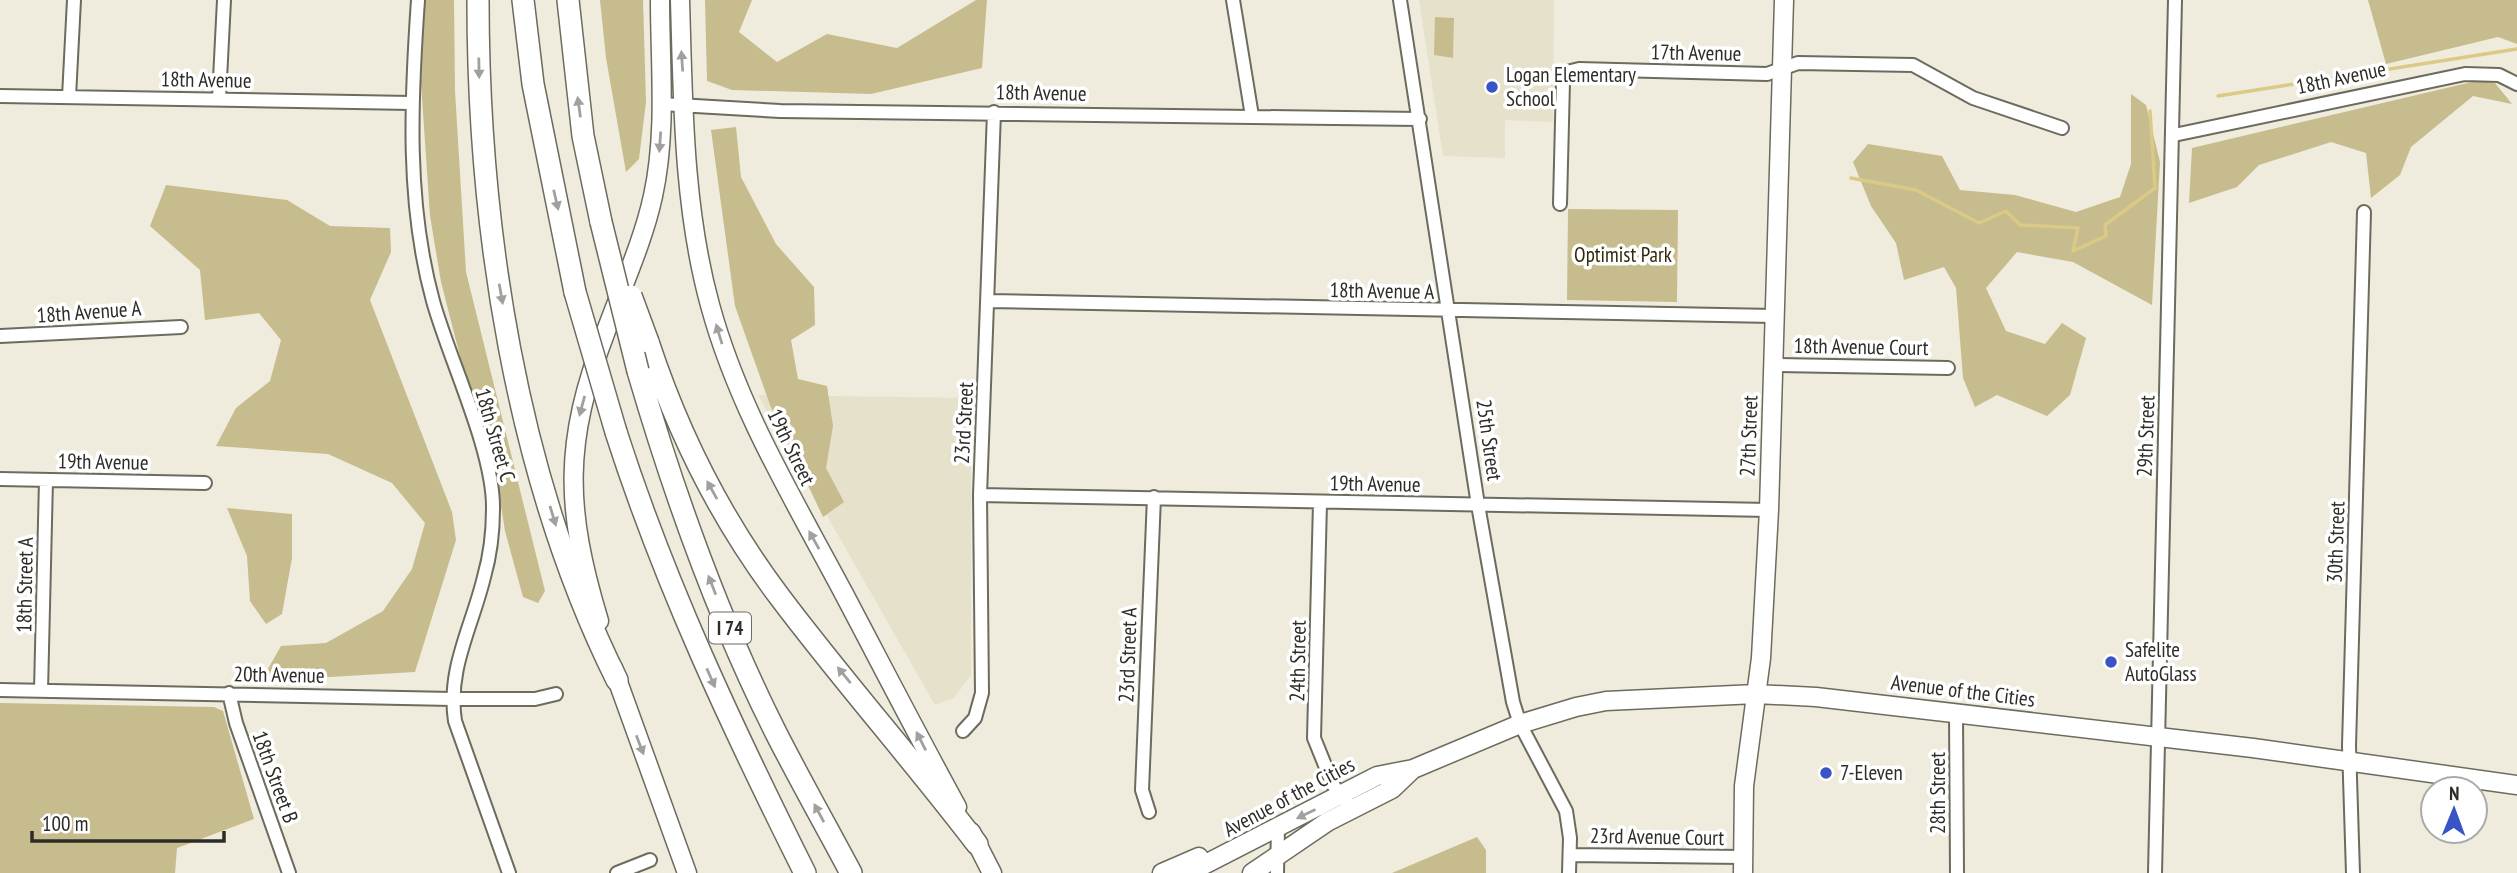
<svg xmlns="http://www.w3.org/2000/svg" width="2517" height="873" viewBox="0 0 2517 873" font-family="'PT Sans Narrow',sans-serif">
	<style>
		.built { fill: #e6e1cb }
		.green { fill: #c7bc8d }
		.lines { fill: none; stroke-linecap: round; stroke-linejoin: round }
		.stream { stroke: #daca86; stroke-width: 3.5 }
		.street-casing { stroke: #6d6b5e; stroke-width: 16 }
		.secondary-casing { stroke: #6d6b5e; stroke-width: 21 }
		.highway-casing { stroke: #6d6b5e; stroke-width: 24 }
		.street { stroke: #fff; stroke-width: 12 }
		.secondary { stroke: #fff; stroke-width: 18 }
		.highway { stroke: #fff; stroke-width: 21 }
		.highway-bridge-casing { stroke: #6d6b5e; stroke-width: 24; stroke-linecap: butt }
		.highway-bridge { stroke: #fff; stroke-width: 21 }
		.oneway { fill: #a1a09e }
		.poi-dot { fill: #3854c6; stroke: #fff; stroke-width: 2.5 }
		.labels { text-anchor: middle; stroke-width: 7; stroke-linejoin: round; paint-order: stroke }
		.shield { fill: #fff; stroke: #6d6b68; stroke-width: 2 }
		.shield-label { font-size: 19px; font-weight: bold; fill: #2e2c27 }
		.street-label { font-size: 21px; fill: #2e2c27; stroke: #fff }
		.poi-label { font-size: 21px; fill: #2e2c27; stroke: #fff; text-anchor: start }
		.park-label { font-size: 21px; fill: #302a0a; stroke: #fff }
	</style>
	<rect width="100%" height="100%" fill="#efecdd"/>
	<!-- built -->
	<path class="built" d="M1419,0H1554L1553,122L1505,120V158L1443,156Z
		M758,395L971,398V675L954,698L935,705Z"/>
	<!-- green -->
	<path class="green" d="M424,0H454L455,91L466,272L545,591L538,603L523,597L505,531L492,448L462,364L441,282L430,216L421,83Z
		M600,0H643L646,102L639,159L626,172L606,58Z
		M705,0H752L739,32L777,62L827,34L897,48L976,0H987L982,68L871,94L732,90L707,81Z
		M2368,0H2517V44L2498,37L2386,64Z
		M1435,17L1454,18L1453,58L1434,55Z
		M2476,81L2495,83L2512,104L2473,96L2411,147L2400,175L2371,198L2366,153L2331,142L2259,165L2237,187L2189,203L2192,148Z
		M2131,94L2146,105L2160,162L2152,305L2073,262L2017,252L1986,288L2006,331L2045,344L2062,323L2086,338L2070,395L2047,416L1997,395L1975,407L1963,378L1956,288L1944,267L1904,280L1896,243L1871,206L1853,162L1868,144L1942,156L1960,190L2015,195L2076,212L2120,197L2131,164Z
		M736,127L741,177L776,244L814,287L815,325L791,340L798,379L827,386L833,426L826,468L844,502L823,517L770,405L735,306L711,130Z
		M166,185L287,200L330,226L390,228L391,252L370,300L452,512L456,540L415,672L261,681L281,646L326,643L383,611L412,569L425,523L392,483L328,454L216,446L236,408L270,381L281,340L259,313L205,320L200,270L150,226Z
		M1568,209L1678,210L1677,302L1567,300Z
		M227,508L292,514V558L282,614L266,624L250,601L247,556Z
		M0,703L214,707L223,711L254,819L177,848L175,873H0Z
		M1477,837L1486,850V873H1392Z"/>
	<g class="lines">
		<!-- stream -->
		<path class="stream" d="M2218,96L2517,49
			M1851,178L1916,190L1979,223L2006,211L2020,225L2078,228L2073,251L2106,236L2105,225L2155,188L2150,111"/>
		<!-- street casing -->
		<g class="street-casing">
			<path id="street" d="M418,0C411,100 406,203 433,301C449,359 494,451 493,509C493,531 490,556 484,577C472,627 447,669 455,721L509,873
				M1233,0L1252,116
				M1400,0L1478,505L1513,702L1520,724L1566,811L1570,838L1569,873
				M0,96L411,103
				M69,97L74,0
				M219,99L224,0
				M661,104L780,111L1420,119
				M2174,135L2465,74L2499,75L2517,84
				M1560,204L1563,81L1567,72L1579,69L1767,74L1798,63L1913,65L1973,98L2062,128
				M989,301L1774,316
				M0,336L181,327
				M1774,365L1948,368
				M0,479L205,483
				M980,495L1769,510
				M1320,503L1314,738L1333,785L1352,809
				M0,690L452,699H535L556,694
				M41,691L46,480
				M229,693L236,723L289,873
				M1956,713L1957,873
				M963,731L975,718L982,693L980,495L994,112
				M1149,812L1142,790L1154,497
				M1570,855L1743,857
				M617,873L650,860
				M1277,873L1278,828
				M2155,873L2175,0
				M2353,873L2349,746L2364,212"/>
		</g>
		<!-- secondary casing -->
		<g class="secondary-casing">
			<path id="secondary" d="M680,0C683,101 683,207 710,305C738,408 793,498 843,592C881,664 918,736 957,807
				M599,621C565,508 563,443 606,331C622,287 643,242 653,196C667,132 660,65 660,0
				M613,668L687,873
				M971,832L992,873
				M1162,873L1199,857
				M1188,873L1377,776L1413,769L1520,724L1576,707L1606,701L1756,694L1816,697L2253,748L2517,785
				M1252,873L1327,822L1392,789L1413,769
				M1743,873L1744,786L1761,658L1769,510L1784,0"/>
		</g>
		<!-- highway casing -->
		<g class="highway-casing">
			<path id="highway" d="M478,0C478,226 516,477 617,680
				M523,0L533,84L575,292
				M568,0L583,136L601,222
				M648,342C678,433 721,519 779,596C842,680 913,760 977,844
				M638,371C674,494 718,618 776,733C800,780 826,826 851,873
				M616,432C665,585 733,729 805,873"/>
		</g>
		<!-- street -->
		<use href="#street" class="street"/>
		<!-- secondary -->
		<use href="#secondary" class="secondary"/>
		<!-- highway -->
		<use href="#highway" class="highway"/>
		<!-- highway-bridge casing -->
		<g class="highway-bridge-casing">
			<path id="highway-bridge" d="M601,222L638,371
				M575,292L616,432
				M631,296L648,342"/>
		</g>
		<!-- highway-bridge -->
		<use href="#highway-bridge" class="highway-bridge"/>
	</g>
	<!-- one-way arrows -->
	<defs><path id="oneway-solid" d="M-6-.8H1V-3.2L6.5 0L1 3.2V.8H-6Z" transform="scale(1.75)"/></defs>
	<g class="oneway">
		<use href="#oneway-solid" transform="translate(682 61) rotate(-94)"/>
		<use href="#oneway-solid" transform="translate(479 68) rotate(89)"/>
		<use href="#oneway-solid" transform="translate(579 107) rotate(-98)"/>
		<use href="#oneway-solid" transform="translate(660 142) rotate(94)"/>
		<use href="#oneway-solid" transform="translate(556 200) rotate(77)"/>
		<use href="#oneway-solid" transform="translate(501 294) rotate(80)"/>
		<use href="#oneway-solid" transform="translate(719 334) rotate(-107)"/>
		<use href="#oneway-solid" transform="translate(582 406) rotate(105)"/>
		<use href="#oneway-solid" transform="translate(712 490) rotate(-119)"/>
		<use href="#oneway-solid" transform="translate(553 516) rotate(73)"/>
		<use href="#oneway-solid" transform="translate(814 540) rotate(-119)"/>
		<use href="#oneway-solid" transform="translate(712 585) rotate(-111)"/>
		<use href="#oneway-solid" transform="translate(844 675) rotate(-129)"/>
		<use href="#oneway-solid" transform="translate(711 678) rotate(66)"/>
		<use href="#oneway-solid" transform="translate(921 741) rotate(-117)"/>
		<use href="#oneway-solid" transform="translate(640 745) rotate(69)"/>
		<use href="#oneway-solid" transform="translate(819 813) rotate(-118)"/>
		<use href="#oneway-solid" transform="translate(1306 814) rotate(154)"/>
	</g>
	<!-- markers -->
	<g class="poi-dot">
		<circle cx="1492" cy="87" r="7"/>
		<circle cx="2111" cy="662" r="7"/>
		<circle cx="1826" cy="773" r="7"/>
	</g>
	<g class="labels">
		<!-- shield labels -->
		<rect class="shield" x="709" y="612.5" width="42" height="31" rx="5"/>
		<g class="shield-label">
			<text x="730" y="635">I 74</text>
		</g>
		<!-- street labels -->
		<g class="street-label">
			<text transform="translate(1696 53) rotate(1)" y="7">17th Avenue</text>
			<text transform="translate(2341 78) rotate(-12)" y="7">18th Avenue</text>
			<text transform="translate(206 80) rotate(1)" y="7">18th Avenue</text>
			<text transform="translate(1041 93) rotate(1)" y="7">18th Avenue</text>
			<text transform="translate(1382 291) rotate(1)" y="7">18th Avenue A</text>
			<text transform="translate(89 312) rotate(-4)" y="7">18th Avenue A</text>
			<text transform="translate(1861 347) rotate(1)" y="7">18th Avenue Court</text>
			<text transform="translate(964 423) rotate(-87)" y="7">23rd Street</text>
			<text transform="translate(495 435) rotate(74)" y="7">18th Street C</text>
			<text transform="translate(1749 436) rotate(-88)" y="7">27th Street</text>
			<text transform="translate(2146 436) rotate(-88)" y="7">29th Street</text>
			<text transform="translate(1489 440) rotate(82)" y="7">25th Street</text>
			<text transform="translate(791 447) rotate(64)" y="7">19th Street</text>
			<text transform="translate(103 462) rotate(1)" y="7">19th Avenue</text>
			<text transform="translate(1375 484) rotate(1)" y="7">19th Avenue</text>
			<text transform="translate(2336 542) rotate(-88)" y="7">30th Street</text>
			<text transform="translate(25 585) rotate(-89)" y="7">18th Street A</text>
			<text transform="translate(1128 655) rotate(-88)" y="7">23rd Street A</text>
			<text transform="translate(1298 661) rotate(-89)" y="7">24th Street</text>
			<text transform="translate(279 675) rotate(1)" y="7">20th Avenue</text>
			<text transform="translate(1963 691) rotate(7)" y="7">Avenue of the Cities</text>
			<text transform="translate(275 777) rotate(70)" y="7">18th Street B</text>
			<text transform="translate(1938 793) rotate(-90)" y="7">28th Street</text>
			<text transform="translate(1289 797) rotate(-28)" y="7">Avenue of the Cities</text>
			<text transform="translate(1657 837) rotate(1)" y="7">23rd Avenue Court</text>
		</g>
		<!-- poi labels -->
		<g class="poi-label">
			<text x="1506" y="82">Logan Elementary<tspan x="1506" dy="24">School</tspan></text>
			<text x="2125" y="657">Safelite<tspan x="2125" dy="24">AutoGlass</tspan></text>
			<text x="1840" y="780">7-Eleven</text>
		</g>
		<!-- park labels -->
		<g class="park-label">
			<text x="1623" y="262">Optimist Park</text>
		</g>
	</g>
	<!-- north arrow -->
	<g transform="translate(2454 810) rotate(1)"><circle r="33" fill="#ffffff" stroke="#ababa9" stroke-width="2"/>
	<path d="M0-5L12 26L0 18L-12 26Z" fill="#3854c6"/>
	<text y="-10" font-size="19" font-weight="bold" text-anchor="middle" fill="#2e2c27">N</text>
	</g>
	<!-- scale -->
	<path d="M32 831v10h192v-10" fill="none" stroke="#2e2c27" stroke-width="3.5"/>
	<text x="42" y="831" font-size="21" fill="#2e2c27" stroke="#ffffff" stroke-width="5" paint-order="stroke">100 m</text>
</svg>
